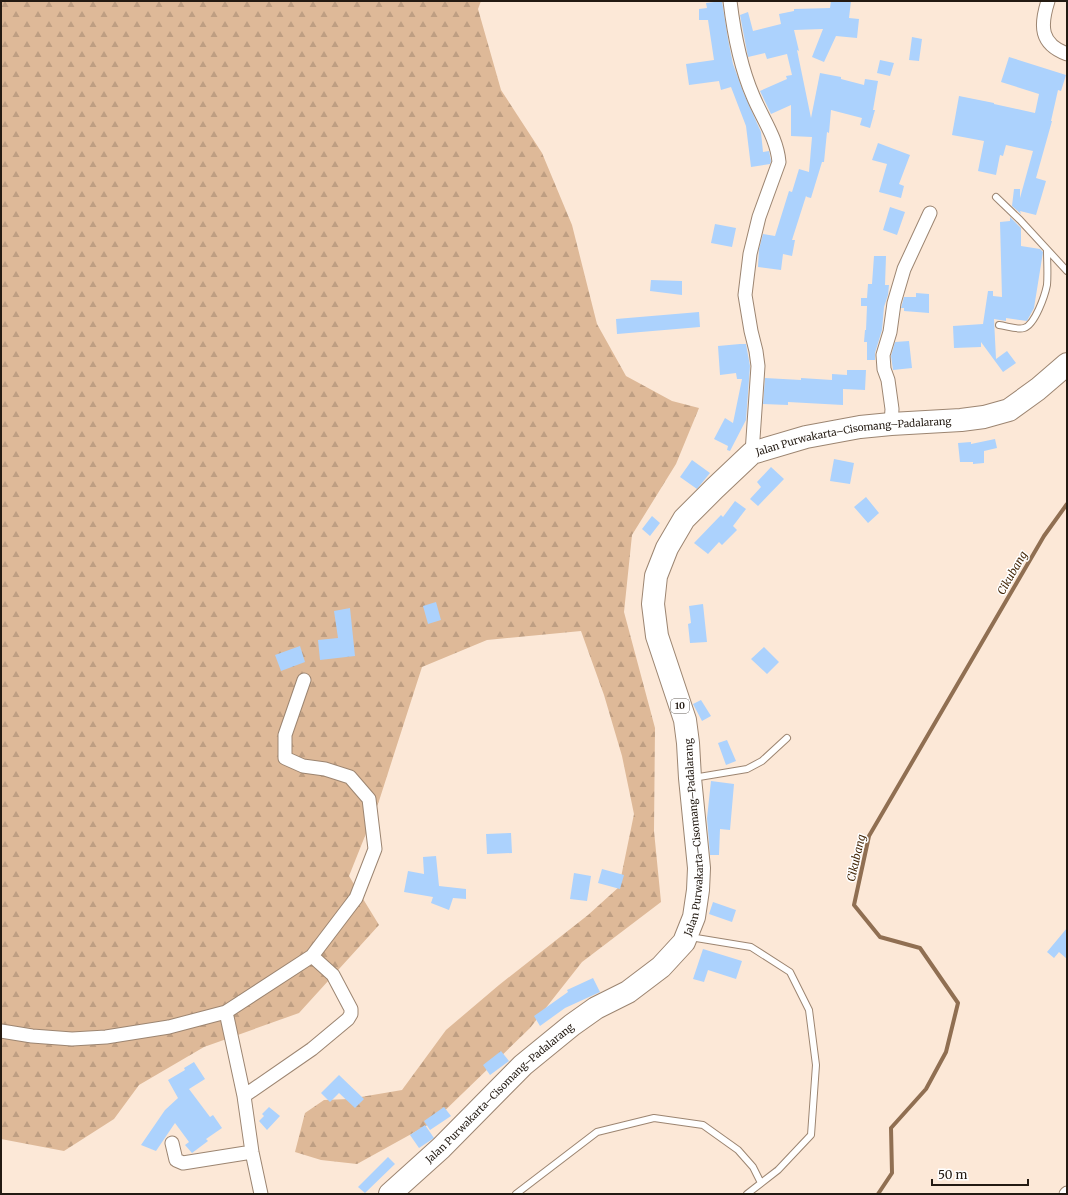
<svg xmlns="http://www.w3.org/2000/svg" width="1068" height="1195" viewBox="0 0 1068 1195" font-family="Merriweather,serif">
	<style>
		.forest { fill: url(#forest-firs) }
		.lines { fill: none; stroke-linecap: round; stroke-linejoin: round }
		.stream { stroke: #906f52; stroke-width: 4 }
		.building { fill: #acd2fd }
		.lane-casing { stroke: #9c8571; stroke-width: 8 }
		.street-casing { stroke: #9c8571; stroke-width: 15 }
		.highway-casing { stroke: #9c8571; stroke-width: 24 }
		.lane { stroke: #fff; stroke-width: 6 }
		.street { stroke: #fff; stroke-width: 13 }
		.highway { stroke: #fff; stroke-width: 22 }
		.labels { text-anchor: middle; stroke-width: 3; stroke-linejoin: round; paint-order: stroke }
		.shield { fill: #fff; stroke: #655f59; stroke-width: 1 }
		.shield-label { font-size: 9px; font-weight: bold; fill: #231a12 }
		.street-label { font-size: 10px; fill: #231a12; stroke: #fff }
		.water-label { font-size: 11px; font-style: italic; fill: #442707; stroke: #fff }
	</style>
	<defs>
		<pattern id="forest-firs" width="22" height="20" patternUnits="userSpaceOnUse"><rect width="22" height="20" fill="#deb998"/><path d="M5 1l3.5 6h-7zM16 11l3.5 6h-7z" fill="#be9e82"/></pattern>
	</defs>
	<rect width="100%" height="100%" fill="#fce8d7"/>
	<!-- forest -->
	<path class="forest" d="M1,1H481L478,9L501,90L542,153L572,225L597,324L626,376L672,401L699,408L676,464L632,535L624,612L655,728L654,831L661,902L582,962L530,1028L433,1122L357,1164L321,1160L295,1152L305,1113L324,1100L349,1099L402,1090L446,1030L499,985L588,915L619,887L634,814L622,756L604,695L581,631L487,640L422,667L379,801L349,876L379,925L299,1013L204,1047L139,1085L114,1119L64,1151L1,1139Z"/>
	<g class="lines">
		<!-- stream -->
		<path class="stream" d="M878,1194L892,1173L891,1128L926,1089L946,1052L958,1003L920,948L880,937L854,905L869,836L1044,536L1067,504"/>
	</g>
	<!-- building -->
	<path class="building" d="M722,1L728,39L733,64L744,94L761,132L763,152L769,151L771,161L770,164L751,167L746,126L731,87L721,90L719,81L689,85L686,64L714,60L708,20H699V9L707,8L706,3Z
		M831,1H851L849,18L859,19L857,38L836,36L824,62L812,57L823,29L794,30L799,51L797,50L811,118L820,73L841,77V79L864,85L865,79L878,81L873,110H875L870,128L860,125L862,118L831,110L829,133L827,132L824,162H822L811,198L807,197L806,196L792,240H795L792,256L783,254L781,270L758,267L759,249L763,234L775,236L789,191L792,192L799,169L809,172L812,137L791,136V105L771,114L760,91L787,79L786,76L792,75L787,54L767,59L765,53L748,57L740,15L748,12L753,31L781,24L779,14L794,11V9L830,8Z
		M912,37L922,39L919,61L909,60Z
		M1009,57L1066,75L1061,91L1058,90L1051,121H1052L1036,178L1046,181L1036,215L1020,211L1021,214L1012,206L1014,189H1020V198L1033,151L1006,145L1003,156L1000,155L996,175L978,171L984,141L952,135L959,96L994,103V104L1035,113L1039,94L1001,82Z
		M880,60L894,63L890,76L877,73Z
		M878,143L910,155L899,184L904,186L901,198L879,192L887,164L872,160Z
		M890,207L905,212L897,235L883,230Z
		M1010,217L1021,228V246L1040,249L1043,252L1034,308L1028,319L1027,321L1006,318V321L994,319L996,359L1007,351L1016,363L1003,372L981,342V347L954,348L953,326L983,324L988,291H993V296L1002,297L1000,222L1010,221Z
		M715,224L736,228L732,247L711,243Z
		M874,256H886L885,285H889L888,295L884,307L882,330L875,353V360H867V342H864L865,330H866L867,306H861V298H867L868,284H872Z
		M651,280L682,281V295L650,291Z
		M916,293L929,294V313L904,311V308H901L904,297H916Z
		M699,312L700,327L617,334L616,319Z
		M909,341L912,368L893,370L891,356L895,342Z
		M740,344H746L750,366L746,420L730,451L727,450L728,446L714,439L725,418L733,423L742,379H737L736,373L720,375L718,346Z
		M847,370H866L865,390L843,389V405L788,402V405L763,404L765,378L801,380V378L832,380V374L847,375Z
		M995,439L997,448L984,451V463L973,464V462H960L958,443L971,442V444Z
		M834,459L854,463L850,484L830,481Z
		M692,460L710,473L697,489L680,477Z
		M771,467L784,479L758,506L750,499L761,487L757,482Z
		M866,497L879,513L868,523L854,507Z
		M735,501L746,509L733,526L737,530L722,545L719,542L708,554L694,543L721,515L723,517Z
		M652,516L660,523L650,536L642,529Z
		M436,602L441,620L428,624L423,606Z
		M703,604L707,642L690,643L688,624L691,623L689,606Z
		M350,608L355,656L320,660L318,640L338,638L334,611Z
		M300,646L305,662L281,671L275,655Z
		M764,647L779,662L767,674L751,659Z
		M701,700L711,716L702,721L693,704Z
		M727,740L736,761L726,765L718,743Z
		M711,781L734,784L730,830L720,829L719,855H710L707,818Z
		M511,833L512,853L487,854L486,834Z
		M436,856L439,886L466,889V899L453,898L449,910L431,903L433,897L404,892L408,871L424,874L423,857Z
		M602,869L624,875L620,889L598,883Z
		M574,873L591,876L587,901L570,899Z
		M713,902L736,910L732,922L709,914Z
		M1067,928V959L1059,952L1054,958L1047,952Z
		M703,949L742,961L736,979L708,970L704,982L693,979Z
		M593,978L600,992L565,1008L540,1026L534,1016L568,992L567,990Z
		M501,1051L509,1061L490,1075L483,1065Z
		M194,1062L205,1079L189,1089L210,1117L213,1115L222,1128L206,1139L208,1141L192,1153L185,1145L189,1142L175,1123L156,1151L141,1145L165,1110L178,1098L168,1080L185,1070L184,1068Z
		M339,1075L364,1099L355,1108L339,1093L330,1102L321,1093Z
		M269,1107L280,1116L267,1130L259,1121L264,1116L262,1114Z
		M444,1107L451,1116L430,1130L424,1121Z
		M425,1125L434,1138L419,1148L410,1135Z
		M388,1157L395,1164L365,1193L358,1187Z"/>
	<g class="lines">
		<!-- lane casing -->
		<g class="lane-casing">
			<path id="lane" d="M996,197L1020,220L1067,271
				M999,325C1007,326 1017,330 1024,328C1035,325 1045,295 1047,285C1048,274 1047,261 1047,250
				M693,778L747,769L762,761L787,738
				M690,937L751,947L790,972L809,1010L816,1065L811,1135L778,1170L747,1194
				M516,1194L597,1132L654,1118L703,1125L738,1150L753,1167L761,1183"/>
		</g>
		<!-- street casing -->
		<g class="street-casing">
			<path id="street" d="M730,1C734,34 740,66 753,96C762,118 777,138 779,162L759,217L750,254L745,295L751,331L756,351L758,366L752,453
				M1048,1C1040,26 1040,44 1067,54
				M891,424L892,409L888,380L884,369L883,355L890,332L894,303L904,269L930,213
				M304,680L285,735V758L303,766L325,769L350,777L369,799L375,849L356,898L312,956
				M226,1012L244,1096L252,1152L261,1194
				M1,1031L32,1036L72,1039L106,1037L169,1027L226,1012L312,956L333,975L351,1009V1014L348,1019L312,1049L244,1096
				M172,1143L176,1160L183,1163L252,1152
				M1066,1194L1067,1193"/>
		</g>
		<!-- highway casing -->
		<g class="highway-casing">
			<g id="highway">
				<path id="s1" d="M390,1194L441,1148L523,1065L572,1025L596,1008L628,992L661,967L684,942L694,917L698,890L699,868L690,778L688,743L685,720L657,636L653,604L656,576L667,548L684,519L715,488L752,453L806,437L860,427L891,424L961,420L984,417L1009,410L1038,389L1067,364"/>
			</g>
		</g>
		<!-- lane -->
		<use href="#lane" class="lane"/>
		<!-- street -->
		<use href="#street" class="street"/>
		<!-- highway -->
		<use href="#highway" class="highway"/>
	</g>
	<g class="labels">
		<!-- shield labels -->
		<rect class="shield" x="671" y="699" width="18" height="14" rx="3"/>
		<g class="shield-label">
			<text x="680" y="709">10</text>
		</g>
		<!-- street labels -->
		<g class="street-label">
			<text dy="4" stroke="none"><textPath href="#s1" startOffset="1025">Jalan Purwakarta–Cisomang–Padalarang</textPath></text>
			<text dy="4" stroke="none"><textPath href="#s1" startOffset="496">Jalan Purwakarta–Cisomang–Padalarang</textPath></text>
			<text dy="4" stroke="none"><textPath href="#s1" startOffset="149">Jalan Purwakarta–Cisomang–Padalarang</textPath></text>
		</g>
		<!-- water labels -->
		<g class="water-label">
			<text transform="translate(1012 573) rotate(-60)" y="4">Cikubang</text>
			<text transform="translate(856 858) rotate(-77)" y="4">Cikubang</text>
		</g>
	</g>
	<!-- border -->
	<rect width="1068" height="1195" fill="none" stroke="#231a12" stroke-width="4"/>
	<!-- scale -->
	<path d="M932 1179v6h96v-6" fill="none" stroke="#231a12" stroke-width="2"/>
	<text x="938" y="1179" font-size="12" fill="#231a12" stroke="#ffffff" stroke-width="3" paint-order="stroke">50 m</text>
</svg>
